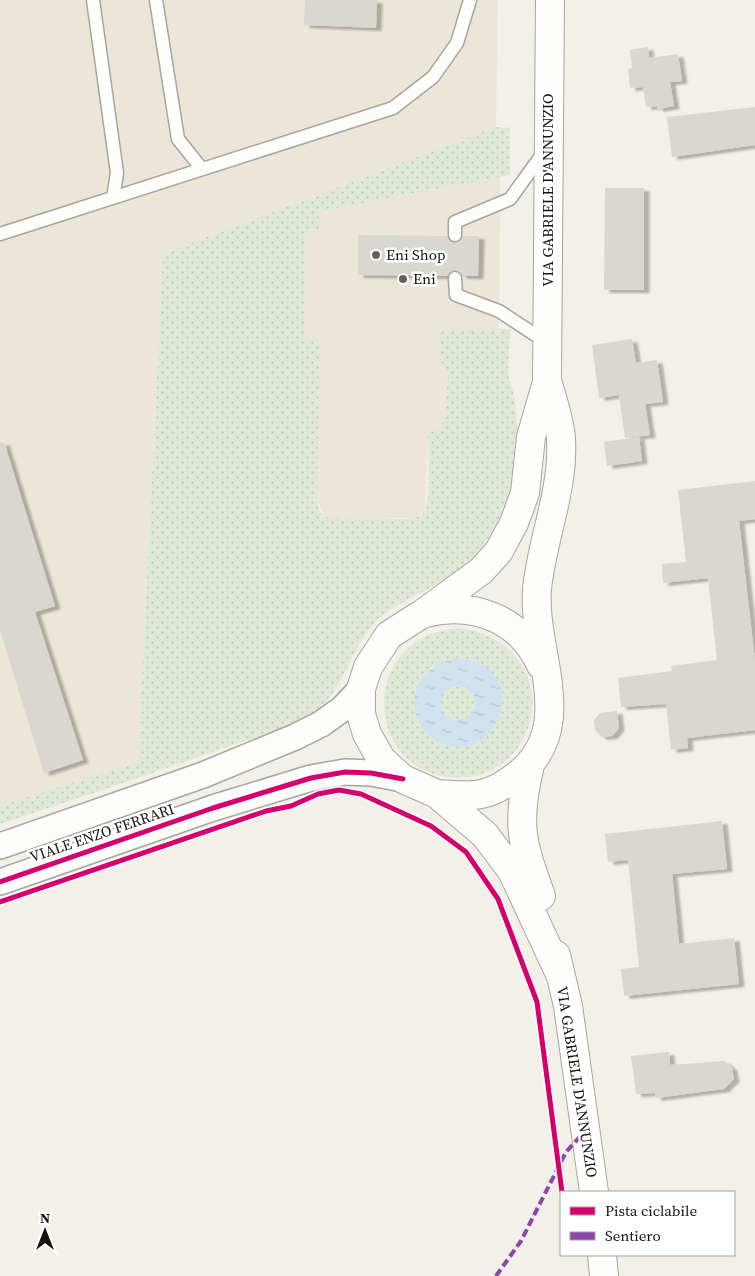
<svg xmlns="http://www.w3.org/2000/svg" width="755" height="1276" viewBox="0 0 755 1276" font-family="'Source Serif 4',serif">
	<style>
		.built { fill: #ebe6d7 }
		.grass { fill: url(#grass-dots); fill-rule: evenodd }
		.water { fill: url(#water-ripples); fill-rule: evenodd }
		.building { fill: #d9d7d0; filter: url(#shadow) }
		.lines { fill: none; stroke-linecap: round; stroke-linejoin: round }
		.lane-casing { stroke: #a6a59f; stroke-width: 15 }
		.street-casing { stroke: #a6a59f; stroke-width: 28 }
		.secondary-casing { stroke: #a6a59f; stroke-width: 30 }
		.lane { stroke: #fdfdfc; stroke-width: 12 }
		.street { stroke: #fdfdfc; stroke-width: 25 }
		.secondary { stroke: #fdfdfc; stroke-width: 28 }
		.quiet { stroke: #8e44ad; stroke-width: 4; stroke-dasharray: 8 4; stroke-linecap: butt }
		.cycleway-casing { stroke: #fff; stroke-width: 8 }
		.cycleway { stroke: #d6006c; stroke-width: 5 }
		.poi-dot { fill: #62605a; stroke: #fff; stroke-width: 2 }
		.labels { text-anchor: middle; stroke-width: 5; stroke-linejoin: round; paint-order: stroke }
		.street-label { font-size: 15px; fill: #14130e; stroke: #fff }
		.poi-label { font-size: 15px; fill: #14130e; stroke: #fff; text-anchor: start }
	</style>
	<defs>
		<pattern id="grass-dots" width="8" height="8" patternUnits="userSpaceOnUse" patternTransform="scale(1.25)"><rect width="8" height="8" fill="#e0e9d8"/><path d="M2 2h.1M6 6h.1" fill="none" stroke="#bfc7b8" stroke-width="1.8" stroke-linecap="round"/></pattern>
		<pattern id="water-ripples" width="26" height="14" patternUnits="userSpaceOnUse" patternTransform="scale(1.25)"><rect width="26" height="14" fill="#d0e2f0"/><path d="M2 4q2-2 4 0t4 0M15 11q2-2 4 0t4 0" fill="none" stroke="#b2c1cd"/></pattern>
		<filter id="shadow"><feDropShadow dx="5.5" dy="3" stdDeviation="1" flood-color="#0004"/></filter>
	</defs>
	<rect width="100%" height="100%" fill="#f2f0e8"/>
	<!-- built -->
	<path class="built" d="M0,0H498L496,127L163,254L138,762L0,806Z
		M500,177L499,329H446L439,356L448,373L445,419L438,429L428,434L425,509L415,518H329L324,516L317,501L319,339H305L306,230L319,211Z"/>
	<!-- grass -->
	<path class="grass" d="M496,127L510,128V175L320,211L319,230H306L305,338L320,339L317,501C319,510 320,515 329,518L408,519C415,518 421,517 425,510C431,496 428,450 428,433L438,429L445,419L448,373L440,361L439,334L446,329H511C510,344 507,362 509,377C510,384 513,390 514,397C519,427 520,464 511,493C501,526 477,560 447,579C427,591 404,599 384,614C351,640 346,689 318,709C290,729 253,737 221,749C148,775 74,799 0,824V806L138,762L163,254Z
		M463,628C572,650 541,787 449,777C361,767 359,632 463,628ZM462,658L472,660L489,671C497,695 507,706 493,729L429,735L417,719L420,681L432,667Z
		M440 703a18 18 0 1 1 36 0a18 18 0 1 1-36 0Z"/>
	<!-- water -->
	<path class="water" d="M462,658C540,672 490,781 431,737C418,727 413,711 415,696C420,671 439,660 462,658ZM458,685C480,688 482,720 458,720C435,720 436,688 458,685Z"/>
	<!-- building -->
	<path class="building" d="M305,0H377L376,28L304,25Z
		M648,47L649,58L678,54L682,81L670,82L674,106L658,109L657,106L646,107L643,87L630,88L628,69L632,68L630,50Z
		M755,107V145L672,157L667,117Z
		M605,188H644V290H604Z
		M358,235L447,236L451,242L455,243L459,242L463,236H479L478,276H463L455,270L447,276L358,275Z
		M632,339L636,363L657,360L663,402L645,404L650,435L625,438L619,395L599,398L592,345Z
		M639,437L642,461L607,466L604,442Z
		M4,442L55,606L35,612L83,760L44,773L0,630V443Z
		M755,481V519L739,521L755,661V730L687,738L688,748L671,750L666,704L621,707L618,678L672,671L671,666L717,660L708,578L663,583L662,564L686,562L678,490Z
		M617,711L619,728L612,736L602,737L595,730L594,720L600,713Z
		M722,821L727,869L672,874L679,944L734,938L739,984L624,996L621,969L639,967L628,860L608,862L605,834Z
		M669,1052L670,1065L724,1061L732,1068L734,1079L724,1089L656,1098L655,1093L636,1094L631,1056Z"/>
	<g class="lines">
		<!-- lane casing -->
		<g class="lane-casing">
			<path id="lane" d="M93,0L117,173L113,198
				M156,0L178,139L202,169
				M0,234L393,108L433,77L457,43L470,0
				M455,235V222L510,199L544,152
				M455,278L456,295L499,311L546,342"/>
		</g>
		<!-- street casing -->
		<g class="street-casing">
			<path id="street" d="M0,846L203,775L295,737L321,724L342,709L361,689
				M0,882L213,808L311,778L345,772L371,773L403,779"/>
		</g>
		<!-- secondary casing -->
		<g class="secondary-casing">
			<path id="secondary" d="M547,382L531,437L525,493L514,523L499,551L481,571L422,614L389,635L368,667L361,689V714L367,734L381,759L403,779L437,794L485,835L512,871L559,972
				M426,613C474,601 520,619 541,665
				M530,765C516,823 521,841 541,896
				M437,794C475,797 491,798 521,772C577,725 532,650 537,589C542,539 564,490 561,439C560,420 552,399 547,380L550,0
				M556,955L568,1006L594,1192
				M602,1255L604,1276"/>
		</g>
		<!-- lane -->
		<use href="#lane" class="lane"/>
		<!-- street -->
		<use href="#street" class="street"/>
		<!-- secondary -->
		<use href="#secondary" class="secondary"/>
		<!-- quiet -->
		<path class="quiet" d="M496,1276L521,1241L566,1152L586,1130"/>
		<!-- cycleway casing -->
		<g class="cycleway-casing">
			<path id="cycleway" d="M0,882L213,808L311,778L345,772L371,773L403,779
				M0,902L266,811L291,806L318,794L339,790L361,794L431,826L466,852L498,899L537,1002L562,1192"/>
		</g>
		<!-- cycleway -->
		<use href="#cycleway" class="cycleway"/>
	</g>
	<!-- markers -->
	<g class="poi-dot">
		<circle cx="376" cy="255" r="5"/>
		<circle cx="403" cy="279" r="5"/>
	</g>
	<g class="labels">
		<!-- street labels -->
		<g class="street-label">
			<text transform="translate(548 190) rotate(-90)" y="5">VIA GABRIELE D'ANNUNZIO</text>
			<text transform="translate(102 833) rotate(-19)" y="5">VIALE ENZO FERRARI</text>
			<text transform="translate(577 1082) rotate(81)" y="5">VIA GABRIELE D'ANNUNZIO</text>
		</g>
		<!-- poi labels -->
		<g class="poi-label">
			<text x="386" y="260">Eni Shop</text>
			<text x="413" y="284">Eni</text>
		</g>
	</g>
	<!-- legend -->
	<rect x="560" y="1191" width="175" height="65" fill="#ffffff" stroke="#a1a19f"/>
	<rect x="570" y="1207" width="25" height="8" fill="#d6006c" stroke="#a1a19f"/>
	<text x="605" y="1216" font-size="15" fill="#14130e">Pista ciclabile</text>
	<rect x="570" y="1232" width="25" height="8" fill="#8e44ad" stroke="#a1a19f"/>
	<text x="605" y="1241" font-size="15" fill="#14130e">Sentiero</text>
	<!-- north arrow -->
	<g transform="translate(45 1231)" stroke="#ffffff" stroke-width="4" paint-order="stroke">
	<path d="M0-4L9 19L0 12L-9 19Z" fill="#14130e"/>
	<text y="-8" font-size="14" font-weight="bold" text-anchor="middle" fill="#14130e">N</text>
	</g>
</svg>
